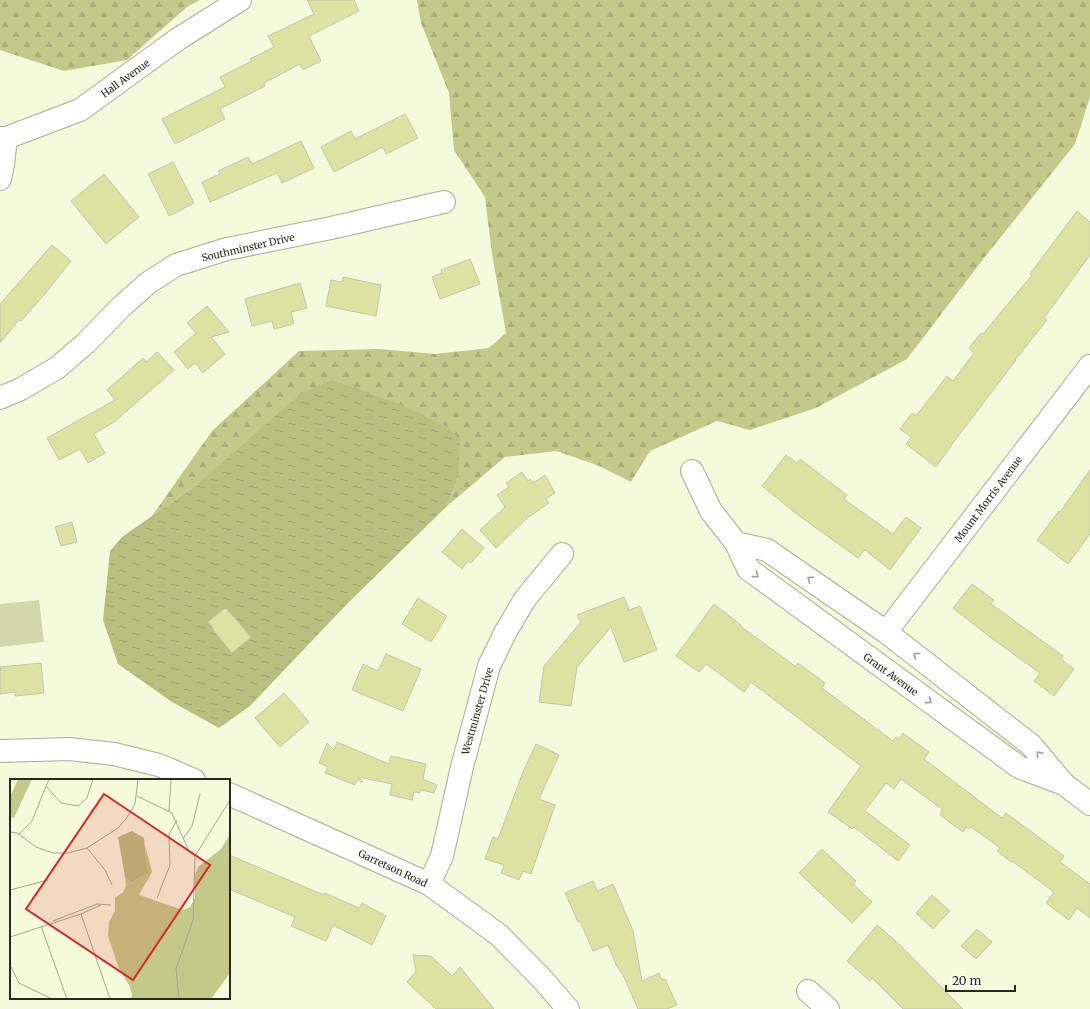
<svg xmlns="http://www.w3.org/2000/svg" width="1090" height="1009" viewBox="0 0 1090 1009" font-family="Merriweather,serif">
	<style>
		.grass { fill: #d2d8ab }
		.forest { fill: url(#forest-firs) }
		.water { fill: url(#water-ripples) }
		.building { fill: #dbe2a2; stroke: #c3c6aa }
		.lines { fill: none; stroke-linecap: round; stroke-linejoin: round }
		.minor-casing { stroke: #a9ad91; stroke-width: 24 }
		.minor { stroke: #fff; stroke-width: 22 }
		.oneway { stroke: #9e9f9a }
		.labels { text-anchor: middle; stroke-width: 3.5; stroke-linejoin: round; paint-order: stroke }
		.street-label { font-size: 10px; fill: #28291e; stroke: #fff }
		.inset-road { fill: none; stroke: #a4a690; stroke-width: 1 }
		.view { fill: #d62828; fill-opacity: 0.15; stroke: #d62828; stroke-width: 2 }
		.inset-edge { fill: none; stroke: #28291e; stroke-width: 2 }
	</style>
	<defs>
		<pattern id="forest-firs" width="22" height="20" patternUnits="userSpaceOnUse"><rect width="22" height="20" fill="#c2c989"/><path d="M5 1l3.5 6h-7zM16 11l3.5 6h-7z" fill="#a7ad76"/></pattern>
		<pattern id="water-ripples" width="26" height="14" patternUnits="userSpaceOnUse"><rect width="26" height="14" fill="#b8bf7f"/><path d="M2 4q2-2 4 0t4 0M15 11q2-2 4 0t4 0" fill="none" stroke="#9ea46d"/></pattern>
	</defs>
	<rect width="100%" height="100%" fill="#f6fadc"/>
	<!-- grass -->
	<path class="grass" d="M39,600L44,642L0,647V604Z"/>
	<!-- forest -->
	<path class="forest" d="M0,0H200L187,7L127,60L64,71L0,50Z
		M417,0H1090V97L1075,144L984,258L907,359L816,408L750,430L717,421L650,451L631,482L597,465L556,451L505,457L446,507L458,478L195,486L152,516L212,431L299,351L379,349L435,354L489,348L506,333L492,254L485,197L454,150L449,93L421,23Z"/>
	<!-- water -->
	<path class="water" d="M332,380L399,404L445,425L460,439L458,478L446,507L347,604L250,706L219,728L172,702L118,664L103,620L110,551L122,537L195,486L302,393Z"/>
	<!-- building -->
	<path class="building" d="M307,0H354L359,11L309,36L321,61L303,70L300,64L264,83L265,86L220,109L225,119L175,144L162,119L225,87L220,77L252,61L250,59L274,47L268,36L314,14Z
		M405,114L418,138L386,154L383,147L334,172L321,147L351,131L355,139Z
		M301,141L314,168L282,183L277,173L210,202L202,182L220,174L218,171L248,157L252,164Z
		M173,162L194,203L169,216L148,174Z
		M104,174L139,217L106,244L71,201Z
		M1077,211L1090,222V255L1044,318L1047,320L1015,360H1016L953,443L936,467L906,444L911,437L900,429L912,413L916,416L947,376L953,381L974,353L969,348L981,333L983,334L1032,275L1030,274Z
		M52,245L71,261L45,294L21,321L19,320L0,343V304Z
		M470,259L480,284L440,299L432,277L442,273L441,270Z
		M343,277L381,285L376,316L326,306L331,280L342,282Z
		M300,283L307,308L291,312L294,324L274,329L272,321L252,326L245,299Z
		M207,306L229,332L211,337L225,354L203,373L195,363L188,369L174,352L196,333L187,323Z
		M157,352L174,370L114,422L94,434L105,453L88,463L80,449L59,460L47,438L115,400L107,390L143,358L146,362Z
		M786,455L797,463L800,459L847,495L844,499L893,534L906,517L921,528L890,570L865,550L858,558L798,515L762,486Z
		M1090,470V534L1068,564L1037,540L1059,511L1060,512Z
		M522,472L528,481L530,479L533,483L545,475L555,493L546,499L549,503L529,517V516L496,548L480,530L505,507L497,495L509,487L506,483Z
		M72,522L77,542L61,546L55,527Z
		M462,529L484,548L471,563L468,561L462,569L442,552Z
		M972,584L994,600L991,604L1063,656L1061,659L1074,669L1054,696L1034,681L1040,673L990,637L953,608Z
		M624,597L629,610L640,606L657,650L624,662L611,627L577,667L571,706L539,702L544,666L581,622L577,615Z
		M418,598L447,616L431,642L402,624Z
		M714,604L741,625L740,626L795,666L798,663L825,683L822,688L893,741L896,737L899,739L903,733L929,752L924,759L1002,818L1006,813L1064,856L1060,862L1090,884V918L1077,908L1069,920L1046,903L1054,892L1012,861L1011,862L997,851L1000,848L971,827L969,829L966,827L963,832L940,815L943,810L901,779L894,789L886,783L865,811L910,845L898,861L854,827L852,829L828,812L861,766L751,682L744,692L706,664L699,672L676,656Z
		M225,608L232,615L251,637L232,653L213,630L214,629L208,622Z
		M386,654L421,669L403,711L352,690L363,664L378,671Z
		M41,663L44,693L15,696V692L0,694V667Z
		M284,693L309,722L280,747L255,718Z
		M337,742L389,764L391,756L426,764L423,779L437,785L434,793L421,790L420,793L414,792L412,800L390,795L392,784L358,777L363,782L357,780L355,785L325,773L328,767L319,763L327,743L334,750Z
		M536,744L559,755L539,799L555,805L531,874L523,871L519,880L501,873L504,865L485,859L493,837L498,839L523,772Z
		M822,849L856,881L853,884L872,902L852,923L799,873Z
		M229,855L324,895L325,893L359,908L362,903L386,916L372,945L333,925L326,941L291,926L295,917L229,889Z
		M593,881L597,891L613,884L633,931L642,981L659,973L662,980L665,979L677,1005L667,1009H638L623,975L616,965L608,945L593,951L580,921L578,922L565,893Z
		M932,895L950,911L933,929L916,913Z
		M877,925L899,944L963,1009H903L872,978L870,981L847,961Z
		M977,929L992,942L976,959L961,946Z
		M413,955L431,956L452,976L460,967L494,1009H436L407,982L416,971Z"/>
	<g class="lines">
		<!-- minor casing -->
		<g class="minor-casing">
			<path id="minor" d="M0,138H6L80,110L178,39L240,0
				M0,179L3,165L6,138
				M0,398L21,389L57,368L86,343L121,307L148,283L176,265L227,249L331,228L444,202
				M692,471L711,511L736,543L748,569L1019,767L1064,784
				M736,543L767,550L886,632L1031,745L1064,784L1090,804
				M886,632L1090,366
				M0,751L69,749L114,754L159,765L194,780
				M229,794L429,884L499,935L544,981L568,1009
				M429,884L442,856L462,767L489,666L506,631L525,599L562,554
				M808,991L828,1009"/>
		</g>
		<!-- minor -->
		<use href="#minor" class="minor"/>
	</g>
	<!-- one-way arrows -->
	<defs><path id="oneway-chevron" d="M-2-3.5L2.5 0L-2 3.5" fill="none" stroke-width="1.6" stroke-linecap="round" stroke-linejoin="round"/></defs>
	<g class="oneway">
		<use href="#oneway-chevron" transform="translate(756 575) rotate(36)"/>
		<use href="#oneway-chevron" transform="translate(810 579) rotate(-145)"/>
		<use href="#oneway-chevron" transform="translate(916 655) rotate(-142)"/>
		<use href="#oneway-chevron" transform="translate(929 701) rotate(36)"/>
		<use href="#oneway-chevron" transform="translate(1039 754) rotate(-130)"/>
	</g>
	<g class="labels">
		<!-- street labels -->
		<g class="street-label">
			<text transform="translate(125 78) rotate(-36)" y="4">Hall Avenue</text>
			<text transform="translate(248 247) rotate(-13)" y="4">Southminster Drive</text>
			<text transform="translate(988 499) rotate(-53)" y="4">Mount Morris Avenue</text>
			<text transform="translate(891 674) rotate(36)" y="4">Grant Avenue</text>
			<text transform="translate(477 711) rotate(-74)" y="4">Westminster Drive</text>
			<text transform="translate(393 868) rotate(25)" y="4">Garretson Road</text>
		</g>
	</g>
	<!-- overview -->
	<g transform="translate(10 779)">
		<rect width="220" height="220" fill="#f6fadc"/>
		<path d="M8,0H22L4,39L0,38V18ZM220,55V194L201,220H121L122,215L119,206L109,190L98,157L99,143L105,132V119L113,113L116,107L115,98L121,104L137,94L135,66L142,93L129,116L173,131L180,128L185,119V96L188,88L211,70Z" fill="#c2c989"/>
		<path d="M122,52L134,59L137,90V94L121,104L115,98L108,58Z" fill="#b8bf7f"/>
		<path class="inset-road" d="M37,8L51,24L68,27L77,19L83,0M127,17L162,34L178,70L185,77M159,32L161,0M0,53L7,54L26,68L43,74H58L77,69L108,49L116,40L125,25L128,0M9,55L22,42L39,0M173,60L182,47L190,15M77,69L95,91L102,106M0,111L38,101M147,119L160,86L159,55L167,41M71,135L100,220M43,142L87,125L101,126M31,147L57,220M0,158L71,135L91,126M0,186L9,204L42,220M169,220L166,190L183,141L185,77L220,21"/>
		<path class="view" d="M94,15L200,86L123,201L16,130Z"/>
		<rect width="220" height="220" class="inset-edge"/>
	</g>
	<!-- scale -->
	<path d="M946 985v6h69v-6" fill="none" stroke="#28291e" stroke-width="2"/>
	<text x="952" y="985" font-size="12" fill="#28291e" stroke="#ffffff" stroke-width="3" paint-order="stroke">20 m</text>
</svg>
